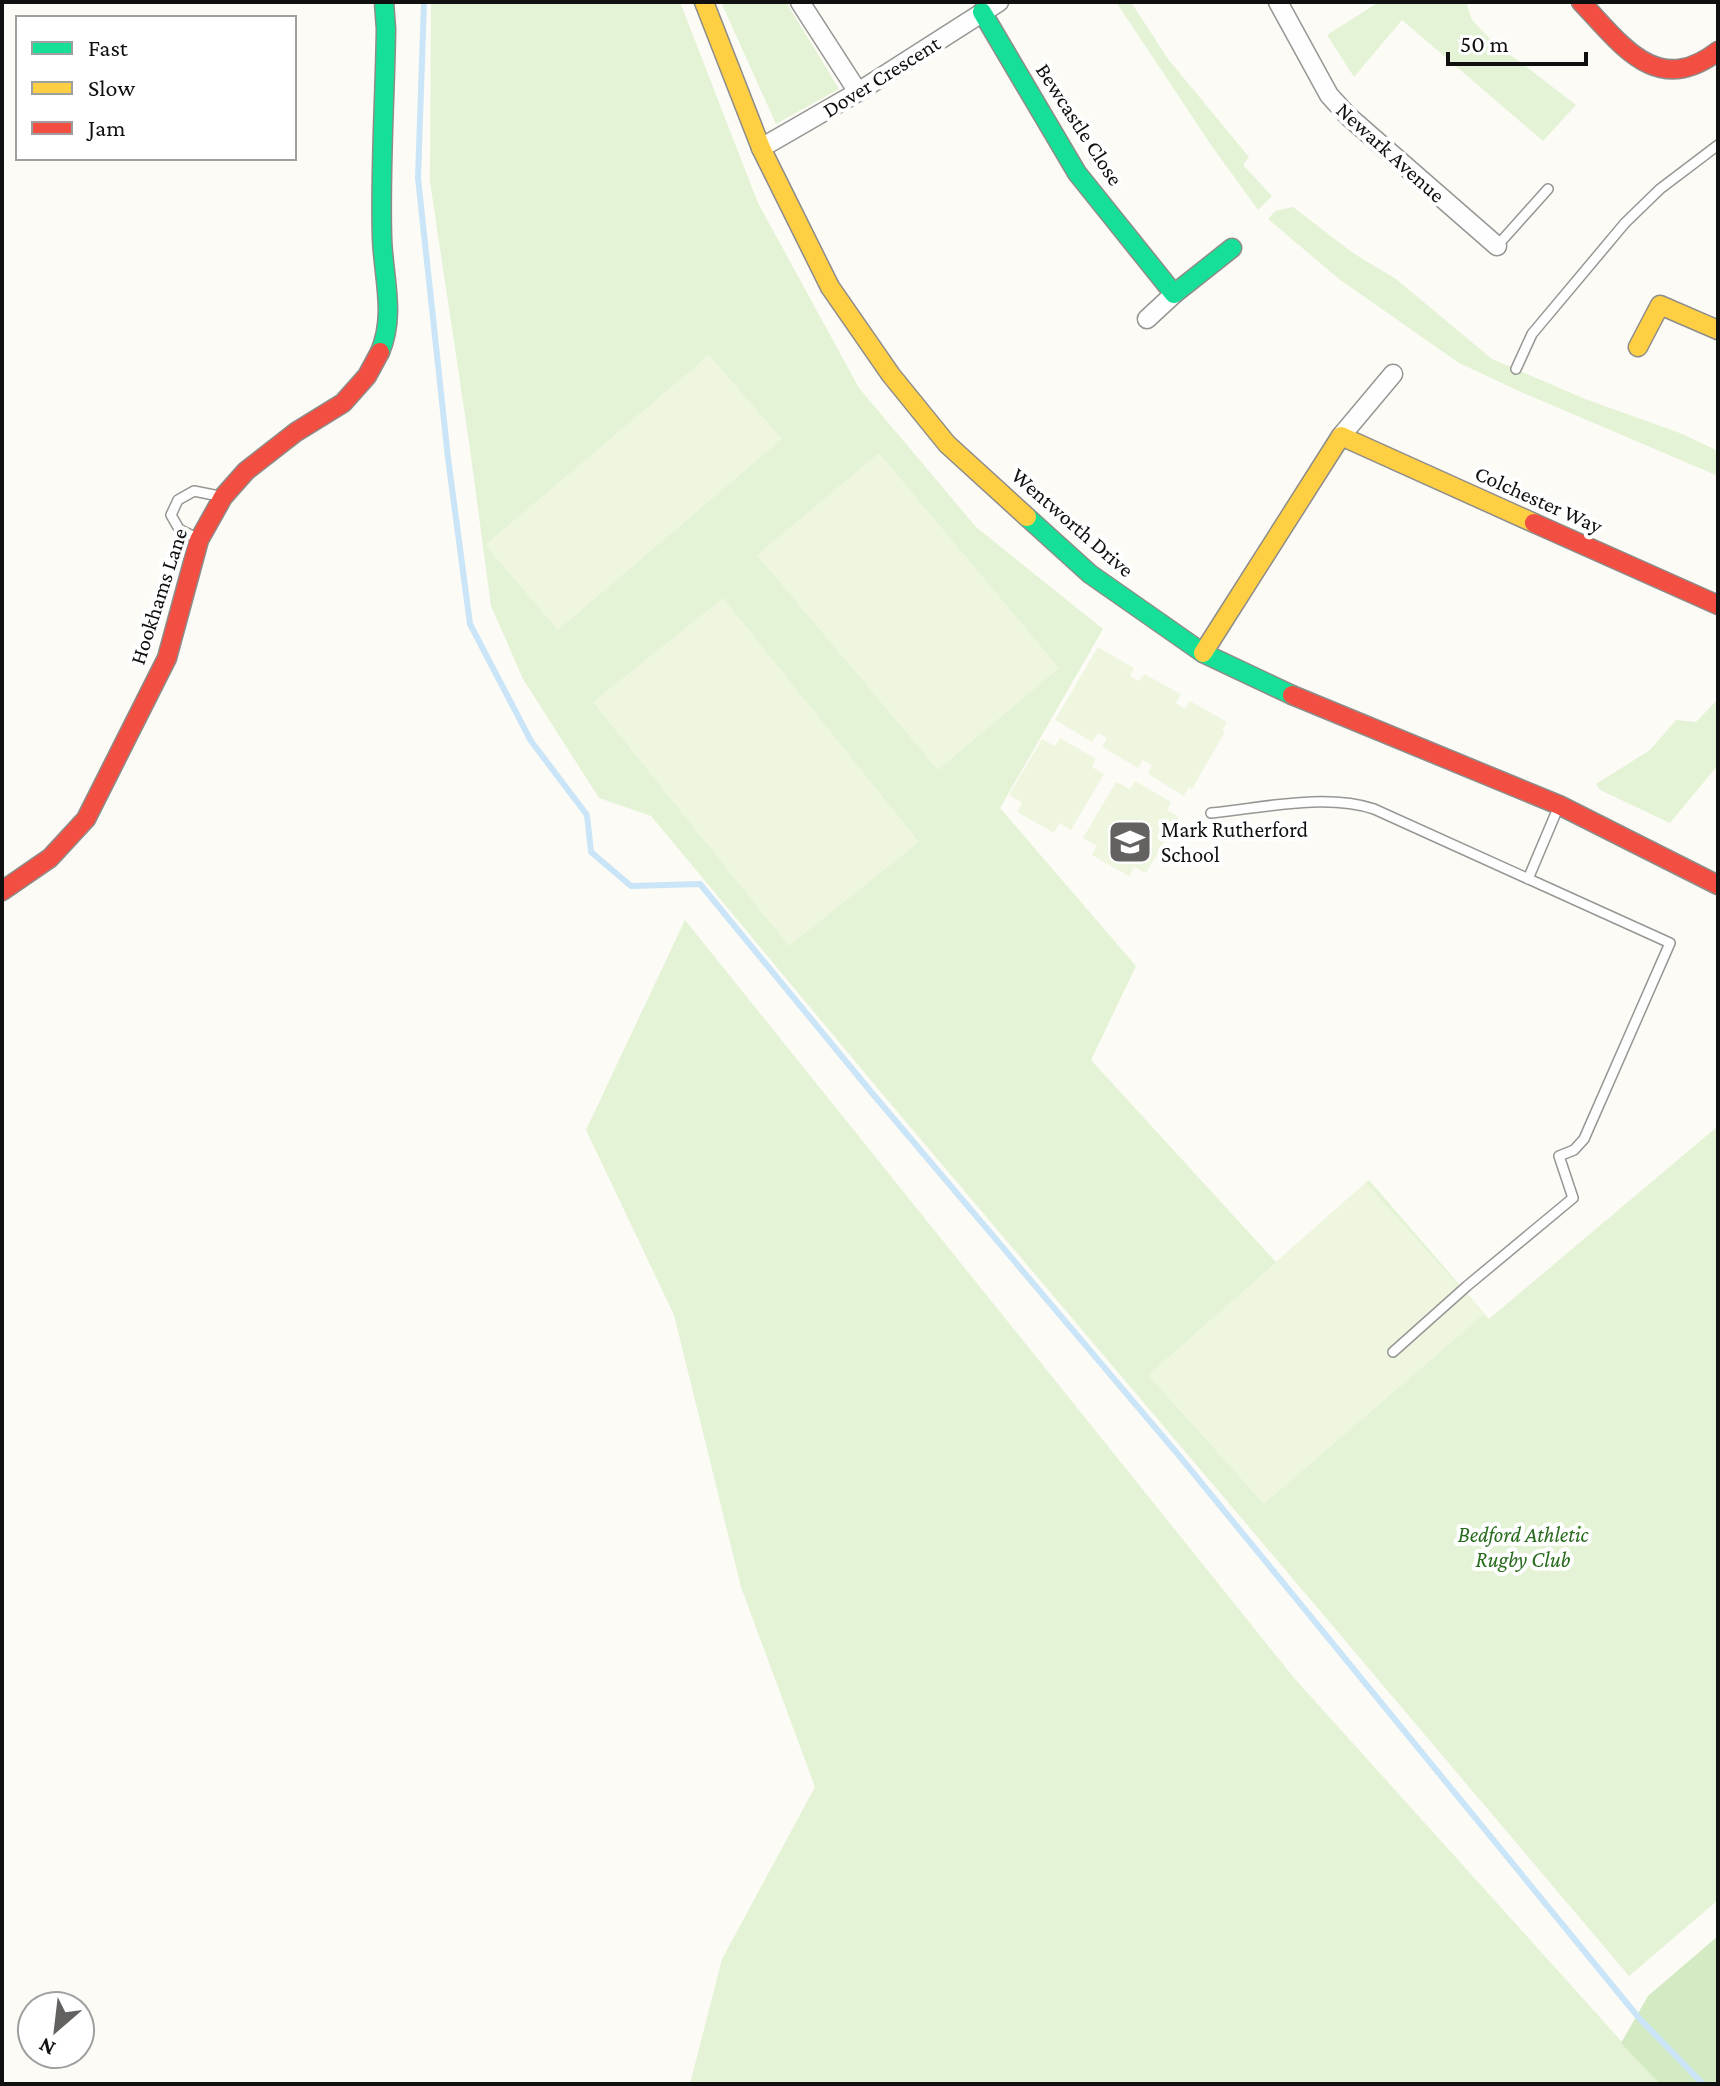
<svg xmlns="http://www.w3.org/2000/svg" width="1720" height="2086" viewBox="0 0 1720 2086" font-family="'Crimson Pro',serif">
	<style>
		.green { fill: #e4f3d5 }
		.forest { fill: #d4eac3 }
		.pitch { fill: #eef6df }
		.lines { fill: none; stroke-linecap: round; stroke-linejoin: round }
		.stream { stroke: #cae5f7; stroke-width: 6 }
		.lane-casing { stroke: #969694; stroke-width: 12 }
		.street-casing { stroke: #969694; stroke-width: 21 }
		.fast-casing { stroke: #8d8c8a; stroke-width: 21 }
		.slow-casing { stroke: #8d8c8a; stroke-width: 21 }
		.jam-casing { stroke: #8d8c8a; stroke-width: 21 }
		.lane { stroke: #fffefe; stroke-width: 9 }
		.street { stroke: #fffefe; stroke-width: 18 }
		.fast { stroke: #16e098; stroke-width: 18 }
		.slow { stroke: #ffcf43; stroke-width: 18 }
		.jam { stroke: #f24e42; stroke-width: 18 }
		.labels { text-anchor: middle; stroke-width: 8; stroke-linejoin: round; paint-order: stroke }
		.street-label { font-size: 22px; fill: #101010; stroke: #fff }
		.poi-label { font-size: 22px; fill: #101010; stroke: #fff; text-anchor: start }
		.park-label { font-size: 22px; font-style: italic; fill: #286b1d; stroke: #fff }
	</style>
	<rect width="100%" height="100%" fill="#fcfbf6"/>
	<!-- green -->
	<path class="green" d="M431,2H680L758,203L859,388L976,527L1103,629L1000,808L1136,966L1091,1060L1276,1262L1369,1180L1489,1319L1718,1126V1900L1629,1976L874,1084L651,816L599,798L523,679L491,606L469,442L430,182Z
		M721,2H786L839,89L776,124Z
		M1116,2H1131L1168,59L1249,157L1243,165L1272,196L1258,210L1211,145Z
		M1379,2H1466L1472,20L1490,39L1576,105L1543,141L1402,20L1354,77L1327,35Z
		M1293,207L1353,253L1396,279L1492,359L1585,399L1680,433L1718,451V476L1521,392L1459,363L1339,279L1268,219L1275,211Z
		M1718,699V765L1670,823L1600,790L1596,784L1650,750L1676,720L1696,722Z
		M685,920L1295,1679L1660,2084H690L722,1959L815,1787L741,1587L674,1315L586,1130Z"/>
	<!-- forest -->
	<path class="forest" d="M1718,1936V2084H1660L1621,2043L1648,1996Z"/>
	<!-- pitch -->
	<path class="pitch" d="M709,355L782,439L558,630L485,545Z
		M879,453L1059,668L938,770L757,555Z
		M723,598L919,842L789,946L593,702Z
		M1098,647L1134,668L1130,676L1139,681L1144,674L1181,694L1176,703L1185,709L1190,701L1227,722L1222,730L1225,732L1192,789L1189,787L1184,796L1148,774L1152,765L1143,760L1138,768L1102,747L1107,738L1098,733L1092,742L1055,720Z
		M1060,738L1096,759L1092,767L1104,774L1071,830L1059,823L1054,833L1017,812L1022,803L1009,795L1042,739L1055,746Z
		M1135,781L1171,802L1167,810L1179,817L1146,873L1134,867L1129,876L1092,855L1097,846L1083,838L1116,782L1130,789Z
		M1366,1183L1484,1314L1264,1504L1148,1375Z"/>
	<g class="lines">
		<!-- stream -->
		<path class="stream" d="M424,2L418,178L448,458L470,624L531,741L587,815L591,852L631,886L700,884L872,1093L1181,1458L1639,2018L1703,2084"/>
		<!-- lane casing -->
		<g class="lane-casing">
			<path id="lane" d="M1497,246L1548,189
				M1516,369L1532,334L1625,223L1660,189L1718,145
				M197,538L179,529L171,515L178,500L194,491L219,496
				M1211,813C1262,808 1325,793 1374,809L1670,943L1584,1139L1574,1150L1559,1156L1573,1198L1467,1286L1393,1352
				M1528,879L1558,808"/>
		</g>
		<!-- street casing -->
		<g class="street-casing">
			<path id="street" d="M800,2L858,92
				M1278,2L1329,95L1348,116L1497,246
				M761,148L858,92L999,2
				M1147,319L1174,294
				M1341,436L1393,374"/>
		</g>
		<!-- fast casing -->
		<g class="fast-casing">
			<path id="fast" d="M982,12L1077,173L1174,294L1232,248
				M380,352C396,314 383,276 382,237C380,168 385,98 386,29L384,2
				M1027,517L1090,574L1203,653L1292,695"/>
		</g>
		<!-- slow casing -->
		<g class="slow-casing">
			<path id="slow" d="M704,2L761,148L830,287L891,375L947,444L1027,517
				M1638,347L1660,305L1718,330
				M1203,653L1341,436L1534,523"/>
		</g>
		<!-- jam casing -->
		<g class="jam-casing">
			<path id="jam" d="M1581,2C1622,45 1657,98 1718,51
				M1534,523L1718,605
				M1292,695L1559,805L1718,885
				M2,891L50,858L86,819L167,658L199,540L223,497L246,471L296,432L343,403L367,376L380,352"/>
		</g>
		<!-- lane -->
		<use href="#lane" class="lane"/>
		<!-- street -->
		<use href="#street" class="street"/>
		<!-- fast -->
		<use href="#fast" class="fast"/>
		<!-- slow -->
		<use href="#slow" class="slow"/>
		<!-- jam -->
		<use href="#jam" class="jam"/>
	</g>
	<!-- icons -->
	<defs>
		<g id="school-square" transform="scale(2.3)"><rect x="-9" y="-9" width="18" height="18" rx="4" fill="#636260" stroke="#fff"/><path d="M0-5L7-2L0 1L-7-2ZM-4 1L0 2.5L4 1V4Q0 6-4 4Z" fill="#fff"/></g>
	</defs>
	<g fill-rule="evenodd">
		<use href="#school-square" x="1130" y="842"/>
	</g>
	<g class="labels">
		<!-- street labels -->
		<g class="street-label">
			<text transform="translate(881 76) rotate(-32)" y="8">Dover Crescent</text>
			<text transform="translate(1080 124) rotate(57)" y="8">Bewcastle Close</text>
			<text transform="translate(1391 152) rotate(42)" y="8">Newark Avenue</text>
			<text transform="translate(1539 499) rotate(24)" y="8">Colchester Way</text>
			<text transform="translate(1073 522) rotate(41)" y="8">Wentworth Drive</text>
			<text transform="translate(158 596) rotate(-72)" y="8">Hookhams Lane</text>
		</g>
		<!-- poi labels -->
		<g class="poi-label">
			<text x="1161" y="837">Mark Rutherford<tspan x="1161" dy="25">School</tspan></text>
		</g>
		<!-- park labels -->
		<g class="park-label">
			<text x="1523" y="1542">Bedford Athletic<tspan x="1523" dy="25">Rugby Club</tspan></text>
		</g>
	</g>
	<!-- border -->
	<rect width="1720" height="2086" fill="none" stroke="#101010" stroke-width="8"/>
	<!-- legend -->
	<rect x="16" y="16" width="280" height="144" fill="#ffffff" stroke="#9f9f9f" stroke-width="2"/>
	<rect x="32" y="42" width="40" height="12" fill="#16e098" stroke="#9f9f9f" stroke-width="2"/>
	<text x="88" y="56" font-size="24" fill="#101010">Fast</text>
	<rect x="32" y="82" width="40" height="12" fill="#ffcf43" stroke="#9f9f9f" stroke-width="2"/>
	<text x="88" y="96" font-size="24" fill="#101010">Slow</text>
	<rect x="32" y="122" width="40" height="12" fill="#f24e42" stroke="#9f9f9f" stroke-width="2"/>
	<text x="88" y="136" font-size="24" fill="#101010">Jam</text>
	<!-- north arrow -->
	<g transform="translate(56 2030) rotate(208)"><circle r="38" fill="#ffffff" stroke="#9f9f9f" stroke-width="2"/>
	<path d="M0-6L14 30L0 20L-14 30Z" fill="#636260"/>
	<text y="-12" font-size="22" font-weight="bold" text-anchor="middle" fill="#101010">N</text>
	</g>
	<!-- scale -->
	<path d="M1448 52v12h138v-12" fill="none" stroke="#101010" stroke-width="4"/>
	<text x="1460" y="52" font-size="24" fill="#101010" stroke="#ffffff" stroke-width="6" paint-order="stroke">50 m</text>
</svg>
